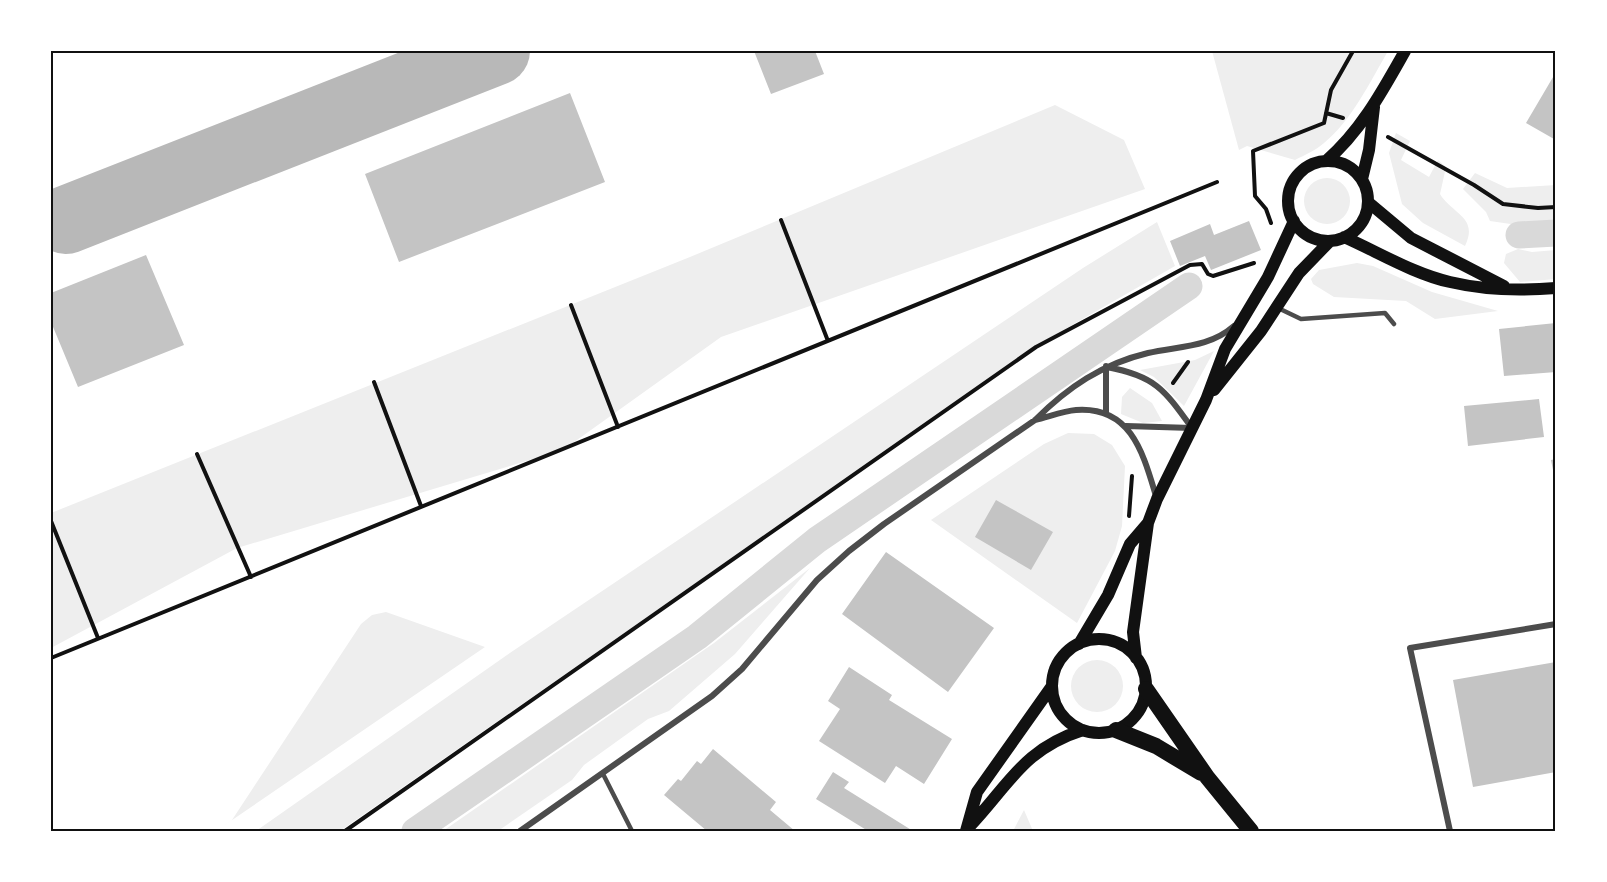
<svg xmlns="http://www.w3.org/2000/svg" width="1607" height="882" viewBox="0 0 1607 882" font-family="'Work Sans',sans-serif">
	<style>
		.green { fill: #eee }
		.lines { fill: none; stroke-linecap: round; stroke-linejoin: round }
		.canal { stroke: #d9d9d9; stroke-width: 27 }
		.taxiway { stroke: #b8b8b8; stroke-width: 68 }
		.building { fill: #c4c4c4 }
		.path { stroke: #111; stroke-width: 4 }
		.service { stroke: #4c4c4c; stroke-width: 4.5 }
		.minor { stroke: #4c4c4c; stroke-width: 6 }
		.secondary { stroke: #111; stroke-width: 12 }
		.trunk { stroke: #111; stroke-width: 16 }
		.neatline { fill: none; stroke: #111; stroke-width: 2 }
	</style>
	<rect width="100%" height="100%" fill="#fff"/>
	<!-- green -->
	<path class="green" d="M1212,51H1388C1370,82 1352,120 1324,143C1316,150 1305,155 1295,160L1247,146L1239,150Z
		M1055,105L1124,140L1145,189L721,337L563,450L237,548L51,648V513L690,257Z
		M1396,133L1410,141L1401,160L1429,177L1438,160L1446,167L1440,194C1452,214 1479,217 1465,246L1423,223L1402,204L1389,153Z
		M1475,173L1507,188L1556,185V225L1531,227L1490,221L1486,212L1463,189Z
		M1304 201a23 23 0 1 1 46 0a23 23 0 1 1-46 0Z
		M1157,222L1175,266L1039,344L340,831H256L507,655L1083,268Z
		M1518,249L1532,252L1556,250V279L1520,282L1504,263L1506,254Z
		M1357,263L1373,266L1432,292L1498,311L1435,319L1406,301L1334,297L1313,284L1311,279L1319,270Z
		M1214,351L1184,406L1154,377L1140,370L1195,360Z
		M1130,388L1152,403L1162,421L1143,423L1121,414L1122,397Z
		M1068,433L1094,434L1112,445L1125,466L1122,526L1115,551L1077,623L931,520L1044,444Z
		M810,568L735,654L669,711L648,719L584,765L572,780L498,831H443L714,643Z
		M386,612L485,647L216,831L232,820L361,624L372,615Z
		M1071 686a26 26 0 1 1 52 0a26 26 0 1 1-52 0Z
		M1024,810L1033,831H1013Z"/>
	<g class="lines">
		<!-- canal -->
		<path class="canal" d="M1519,235L1556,233
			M415,831L697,637L817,540L1189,286"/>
		<!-- taxiway -->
		<path class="taxiway" d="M66,220L496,51"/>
	</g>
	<!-- building -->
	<path class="building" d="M754,51H815L824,74L771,94Z
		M1556,72V136L1554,139L1526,123Z
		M570,93L605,182L399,262L365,174Z
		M1249,221L1261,250L1211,270L1205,256L1180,266L1170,241L1210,224L1214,235Z
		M146,255L184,345L78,387L51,322V293Z
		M1556,323V372L1504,376L1499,329Z
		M1539,399L1544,437L1468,446L1464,406Z
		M1556,459V480H1555L1551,460Z
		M996,500L1053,532L1031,570L975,537Z
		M886,552L994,628L948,692L842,614Z
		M1556,662V772L1473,787L1453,680Z
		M849,667L892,695L889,700L952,739L924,784L896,766L885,783L819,741L840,709L828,701Z
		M713,749L776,802L770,810L795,831H707L664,795L678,779L681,781L697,761L701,764Z
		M833,772L849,782L844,788L913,831H868L816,799Z"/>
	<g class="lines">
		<!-- path -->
		<path class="path" d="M1326,113L1343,118
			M1388,137L1474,185L1503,204L1538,208L1556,207
			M781,220L828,341
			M1271,223L1266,209L1255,196L1253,151L1324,123L1331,90L1353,51
			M571,305L618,427
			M374,382L421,506
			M1173,383L1188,362
			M197,454L251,577
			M1129,516L1132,476
			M51,521L98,638
			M51,658L1217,182
			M345,831L1036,347L1190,265L1202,264L1208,274L1213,276L1254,263"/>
		<!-- service -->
		<path class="service" d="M1278,308L1301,319L1385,313L1394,324
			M603,774L632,831"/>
		<!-- minor -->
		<path class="minor" d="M1106,366V414
			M1107,367C1155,376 1164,389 1192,428
			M1035,420C1048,417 1063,411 1076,410C1131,406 1143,453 1156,496
			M1126,426L1192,428
			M520,831L712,696L742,669L817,580L849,551L884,524L1035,420C1068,387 1102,364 1148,353C1178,346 1209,348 1234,326
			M1450,831L1410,648L1556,624"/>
		<!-- secondary -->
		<path class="secondary" d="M1326,161C1361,131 1383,90 1405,51
			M1288 201a40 40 0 1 1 80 0a40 40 0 1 1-80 0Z
			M1362,179L1369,150L1374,107
			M1368,202L1411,238L1504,286
			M1344,237C1378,252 1414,274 1450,282C1484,290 1521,291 1556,288
			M1214,390L1261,331L1299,273L1330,241
			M1052 686a47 47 0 1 1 94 0a47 47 0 1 1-94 0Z
			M1079,644L1108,595L1130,544L1148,523
			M1136,658L1133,632L1148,523L1157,499L1206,400L1225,349L1268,277L1294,221
			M969,827C1009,785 1023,749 1083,730
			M966,831L977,792L1052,686"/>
		<!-- trunk -->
		<path class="trunk" d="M1146,689L1207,777L1251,831
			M1116,730L1156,746L1201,773"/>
	</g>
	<!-- border -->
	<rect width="1607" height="882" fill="none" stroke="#ffffff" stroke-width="105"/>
	<rect x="52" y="52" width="1502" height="778" class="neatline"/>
</svg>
